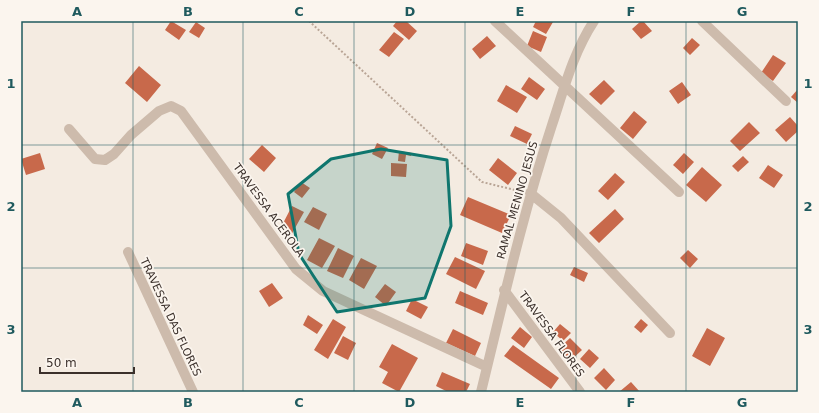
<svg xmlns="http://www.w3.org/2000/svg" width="819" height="413" viewBox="0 0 819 413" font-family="'DejaVu Sans',sans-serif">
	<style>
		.building { fill: #c8694b }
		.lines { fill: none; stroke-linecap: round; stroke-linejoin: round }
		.path { stroke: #b9a596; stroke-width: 2; stroke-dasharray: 2 2; stroke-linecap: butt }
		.street { stroke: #cdbbac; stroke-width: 10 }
		.marked { fill: #0f766e; fill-opacity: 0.2; stroke: #0f766e; stroke-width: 3; stroke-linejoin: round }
		.grid { fill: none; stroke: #1f5a5e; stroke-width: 1; stroke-opacity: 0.55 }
		.labels { text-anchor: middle; stroke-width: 3.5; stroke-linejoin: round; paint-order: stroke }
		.street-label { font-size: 11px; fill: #3b302b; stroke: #fbf5ee }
		.neatline { fill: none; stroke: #1f5a5e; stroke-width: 1.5 }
		.grid-label { font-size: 13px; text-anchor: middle; font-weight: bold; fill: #1f5a5e }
	</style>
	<rect width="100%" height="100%" fill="#f4ebe1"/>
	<!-- building -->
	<path class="building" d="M171,21L186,30L179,40L165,30Z
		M397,21H406L417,31L409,40L393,26Z
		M536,21H551L553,22L546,34L533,27Z
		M641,21H643L652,31L641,39L632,29Z
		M196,22L205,28L199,38L189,32Z
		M533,31L547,37L541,52L527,46Z
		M394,32L404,39L389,57L379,50Z
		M487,36L496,46L480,59L472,49Z
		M692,38L700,45L690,55L683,48Z
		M773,55L786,63L773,81L761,73Z
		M139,66L161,85L147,102L125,83Z
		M529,77L545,89L537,100L521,89Z
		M604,80L615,91L601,105L589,94Z
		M682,82L691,95L678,104L669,91Z
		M506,85L527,97L517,113L497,101Z
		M798,89V103L791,97Z
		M634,111L647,122L633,139L620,128Z
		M790,117L798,126V131L786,142L775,130Z
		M749,122L760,133L740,151L730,141Z
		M515,126L532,134L527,144L510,136Z
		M377,143L388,148L382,159L372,154Z
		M262,145L276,158L264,172L249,159Z
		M399,151L412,153L411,156L406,155L405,162L398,161Z
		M40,153L45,169L26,175L21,159Z
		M684,153L694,162L683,174L673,165Z
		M743,156L749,162L738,172L732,166Z
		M498,158L517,173L508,185L489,170Z
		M391,163L407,164L406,177L391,176Z
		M768,165L783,175L774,188L759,178Z
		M702,167L722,185L706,202L686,185Z
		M615,173L625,182L608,200L598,191Z
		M301,182L310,188L302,198L294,192Z
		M468,197L511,215L502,233L460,215Z
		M292,206L304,212L290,237L279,231Z
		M313,207L327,214L319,230L304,222Z
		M615,209L624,219L599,243L589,233Z
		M319,238L335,246L322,268L307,260Z
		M466,243L488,251L483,265L461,256Z
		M338,248L354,256L343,278L327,271Z
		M688,250L698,259L690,268L680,258Z
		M455,257L485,271L476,289L446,274Z
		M361,258L377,266L364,289L349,280Z
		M574,267L588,273L584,282L570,275Z
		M272,283L283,298L269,307L259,291Z
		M385,284L396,292L386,306L375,297Z
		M460,291L488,303L483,315L455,303Z
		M412,299L428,307L421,319L406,311Z
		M308,315L323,325L317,334L303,325Z
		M333,319L346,327L328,359L314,350Z
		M641,319L648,325L641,333L634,327Z
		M560,324L571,333L563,341L553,332Z
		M520,327L532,337L524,348L511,338Z
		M707,328L725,338L710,366L692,356Z
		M453,329L481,343L475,356L446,343Z
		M343,336L356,343L348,360L334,353Z
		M570,338L582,350L570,361L558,349Z
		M392,344L418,358L399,392L382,383L388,372L379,367Z
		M513,345L559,378L551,389L504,356Z
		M589,349L599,358L590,368L580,359Z
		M604,368L615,380L606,390L594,378Z
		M442,372L470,384L466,392H448L436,386Z
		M631,382L640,392H619Z"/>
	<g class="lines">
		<!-- path -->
		<path class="path" d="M309,21L482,182L519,191"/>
		<!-- street -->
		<path class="street" d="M495,21L679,192
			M702,21L786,101
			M69,129L95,159L105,160L114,154L131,135L159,111L171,106L181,111L296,269L323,291L487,367
			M530,193L561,218L670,333
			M128,252L193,392
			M504,290L580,392
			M481,392C503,302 523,213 552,125C564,89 573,53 594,21"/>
	</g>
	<!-- marked area -->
	<path class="marked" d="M381,149L447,160L451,226L425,298L337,312L299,254L288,194L331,159Z"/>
	<!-- grid -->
	<path class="grid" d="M133,21V392M243,21V392M354,21V392M465,21V392M576,21V392M686,21V392M21,145H798M21,268H798"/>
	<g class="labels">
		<!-- street labels -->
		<g class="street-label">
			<text transform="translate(517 200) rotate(-74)" y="4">RAMAL MENINO JESUS</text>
			<text transform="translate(269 210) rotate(54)" y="4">TRAVESSA ACEROLA</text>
			<text transform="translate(171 317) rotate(65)" y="4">TRAVESSA DAS FLORES</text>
			<text transform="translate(552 334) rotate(54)" y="4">TRAVESSA FLORES</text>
		</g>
	</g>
	<!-- border -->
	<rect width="819" height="413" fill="none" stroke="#fbf5ee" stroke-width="44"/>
	<!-- scale -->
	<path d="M40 367v6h94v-6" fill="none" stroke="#3b302b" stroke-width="2"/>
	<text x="46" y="367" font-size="12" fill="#3b302b" stroke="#fbf5ee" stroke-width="3" paint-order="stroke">50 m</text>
	<rect x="22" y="22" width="775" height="369" class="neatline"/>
	<g class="grid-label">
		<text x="77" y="16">A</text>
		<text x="188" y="16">B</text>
		<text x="299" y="16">C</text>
		<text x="410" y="16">D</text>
		<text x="520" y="16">E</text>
		<text x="631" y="16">F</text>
		<text x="742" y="16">G</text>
		<text x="11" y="88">1</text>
		<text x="808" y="88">1</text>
		<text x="11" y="211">2</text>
		<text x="808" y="211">2</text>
		<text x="11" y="334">3</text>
		<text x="808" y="334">3</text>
		<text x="77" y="407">A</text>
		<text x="188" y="407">B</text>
		<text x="299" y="407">C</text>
		<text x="410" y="407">D</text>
		<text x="520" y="407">E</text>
		<text x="631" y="407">F</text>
		<text x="742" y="407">G</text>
	</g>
</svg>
